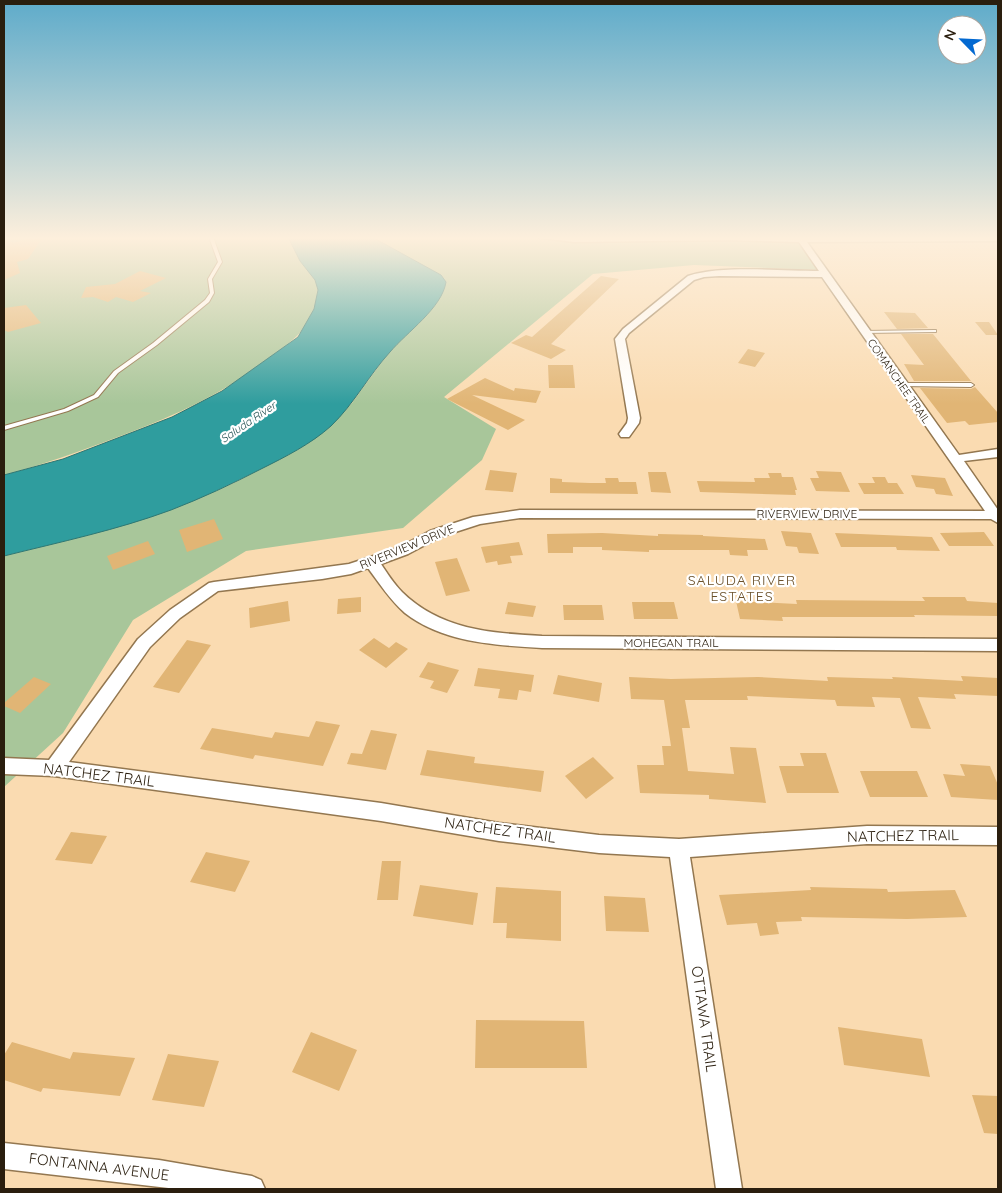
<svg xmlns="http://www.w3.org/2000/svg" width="1002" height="1193" viewBox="0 0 1002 1193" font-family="Quicksand,sans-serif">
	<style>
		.green { fill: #a8c69a }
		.water { fill: #2f9d9e; stroke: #2e7773 }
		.building { fill: #e1b575 }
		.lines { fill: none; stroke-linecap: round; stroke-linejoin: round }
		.service-casing { stroke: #937750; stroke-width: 2 }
		.minor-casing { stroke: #937750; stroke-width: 3 }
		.service { fill: #fff; fill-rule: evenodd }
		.minor { fill: #fff; fill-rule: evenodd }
		.labels { text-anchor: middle; stroke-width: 4.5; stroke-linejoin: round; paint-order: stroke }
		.far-street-label { font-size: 11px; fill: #2a1e0e; stroke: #fff }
		.far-water-label { font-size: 11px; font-style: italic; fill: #235152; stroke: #fff }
		.street-label { font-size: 12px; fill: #2a1e0e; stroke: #fff }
		.neighbourhood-label { font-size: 14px; letter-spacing: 1px; fill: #6b512a; stroke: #fff }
		.near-street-label { font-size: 15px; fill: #2a1e0e; stroke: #fff }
	</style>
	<rect width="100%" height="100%" fill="#fadbb1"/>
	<!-- green -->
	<path class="green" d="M4,237H288C295,253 317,273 318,290C319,322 292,341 270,358C219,396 175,416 115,438C78,452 42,465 4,475Z
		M372,237H542L642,241L803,240L820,270L694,265L593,274L444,397L496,429L482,460L403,528L246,551L133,620L63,733L4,787V556L107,530L171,510L234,483L300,448L331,426L352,403L389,352L429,311L441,275Z"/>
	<!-- water -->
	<path class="water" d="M288,237H372L441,275L446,282C442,308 407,332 390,352C369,375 354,404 331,426C311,444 285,457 261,469C232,484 202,498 171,510C117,530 60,542 4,556V475L63,459L172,417L222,391L298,337L314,309L318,290L315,280L300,261Z"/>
	<!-- building -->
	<path class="building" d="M32,237H43L28,259L17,262L20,273L4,280V239L14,243Z
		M140,271L166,278L140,291L151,293L133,302L116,297L108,302L93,297L81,298L86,287L115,284Z
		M601,276L619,279L551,344L566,350L551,359L511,343L526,335L532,337Z
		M26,305L41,323L8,332L4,330V308Z
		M884,312L915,313L928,328L897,329Z
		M975,322H989L998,335H986Z
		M901,334H933L971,381H914L904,364L924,365Z
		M748,349L765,353L755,367L738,363Z
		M548,365H573L575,388H549Z
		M485,378L514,391L515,388L541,391L536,403L472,395L525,420L508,430L447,399Z
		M975,387L998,413V422L969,425L965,421L947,423L920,388L971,389Z
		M490,470L517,473L513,492L485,490Z
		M816,471L841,472L850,492L816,491L810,478H819Z
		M648,472H666L671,493L651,492Z
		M768,473H781L782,477H793L797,490H795L796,495L700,492L697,481L755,482L754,478H770Z
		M911,475L945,478L953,496L936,494L934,489L916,487Z
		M872,477H885L888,483H897L904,494H864L858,483H875Z
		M550,478L562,479V482L590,483H606L605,478H618L619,482H636L638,494L550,493Z
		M214,519L223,539L187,552L179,530Z
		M781,531L811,533L819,554L799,553L797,547L786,546Z
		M984,532L994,546H949L940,533Z
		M602,533L658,536V534L703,535V536L765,539L768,550H747L748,556L730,555L729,550H649V552L602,550V547H573V553H548L547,534Z
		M835,533L932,537L940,551L897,550L896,547H841Z
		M148,541L155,554L113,570L107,556Z
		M519,542L523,555L510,556L512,563L498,565L497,561L486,563L481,547Z
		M457,558L470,591L446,596L435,562Z
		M361,597V612L337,614L338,599Z
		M922,597H965L967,601L998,603V616L914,615L915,617H782L783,621L740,619L736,601L797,604L796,600L925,601Z
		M288,601L290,621L250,628L249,608Z
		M508,602L536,606L533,617L505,614Z
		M632,602H674L678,619H634Z
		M563,605H602L604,620H564Z
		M374,638L389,648L396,642L408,649L386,668L359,650Z
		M187,640L211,645L179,693L153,687Z
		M428,662L459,670L447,693L430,688L434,681L419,677Z
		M478,668L534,675L531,692L519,690L517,700L498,698L500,689L474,686Z
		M558,675L602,683L599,702L553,694Z
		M961,676L998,678V696L954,694L956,699L918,697L931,729L911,728L900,698L872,697L875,707L837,706L835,700L747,696L748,700H685L690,728H682L688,771L734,774L730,747L756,748L766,803L709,799V795L640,793L637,765H664L662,746H671L664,700L631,699L629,677L671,679L758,677L828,681L827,677L893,679L892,677L963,681Z
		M34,677L51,684L20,713L4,706V703Z
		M316,721L340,725L323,766L255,755L253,759L200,749L212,728L272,738L275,732L309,737Z
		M371,730L397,734L386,770L347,764L351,753L362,754Z
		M427,750L475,757L474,763L544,771L541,792L420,775Z
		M800,753H826L839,793H787L779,766H804Z
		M593,757L614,778L586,799L565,776Z
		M960,764L990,766L998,785V800L951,797L943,774L965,776Z
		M860,771H917L928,797H870Z
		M71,832L107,836L92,864L55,860Z
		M206,852L250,861L235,892L190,882Z
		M382,861H401L398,900H377Z
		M420,885L478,893L473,925L413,916Z
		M496,887L561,891V941L506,938L507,923H493Z
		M810,887L887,889L888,892L955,890L967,917L907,919L801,917L802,921L776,922L779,934L760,936L757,923L727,925L719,895L811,890Z
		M604,896L645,898L649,932L606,931Z
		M476,1020L584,1021L587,1068H475Z
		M838,1027L922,1039L930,1077L844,1065Z
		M311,1032L357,1050L339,1091L292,1072Z
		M12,1042L70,1059L73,1052L135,1058L120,1096L43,1088L41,1092L4,1080V1055Z
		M168,1054L219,1061L204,1107L152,1100Z
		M972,1095L998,1096V1134L984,1133Z"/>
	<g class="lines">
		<!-- service casing -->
		<g class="service-casing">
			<path id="service" d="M209,237H213L222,262L212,279L214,293L209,302L157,345L118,373L98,397L68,411L4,430V426L64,409L94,395L114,371L153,343L205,300L210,293L208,279L218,262Z
				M934,330H936V332L864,333L862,332L864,331Z
				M902,383H971L974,385L971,387L900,386V384Z"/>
		</g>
		<!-- minor casing -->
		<g class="minor-casing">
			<path id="minor" d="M535,237H998V241L807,242L959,455L998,449V457L964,461L998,510V523L991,519L520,518L480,524L440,537L408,554L381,564C387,573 394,584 402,592C441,630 490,633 542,636L998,639V651L542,648C495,645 444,643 405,613C390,600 380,584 368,568L351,574L322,579L218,591L180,618L150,647L69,762L381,803L499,823L599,835L679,839L867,826L998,827V845L867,844L690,857L742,1189H716L670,857L599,853L499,841L381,821L54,776L4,774V758L49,760L138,639L170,610L209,583L214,582L349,564L398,548L430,531L473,517L520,510L985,511L822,277L719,276L704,277L694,280L629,333L625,339L640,418L639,423L629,437H621L619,434L627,423L628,418L615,339L623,329L688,276C722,265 781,271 819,271L799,242L730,240L574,242Z
				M4,1143L159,1160L252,1176L261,1180L265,1189H177L4,1169Z"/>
		</g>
		<!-- service -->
		<use href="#service" class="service"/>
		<!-- minor -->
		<use href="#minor" class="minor"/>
	</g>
	<!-- sky -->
	<linearGradient id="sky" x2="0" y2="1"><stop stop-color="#5eabca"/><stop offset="0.59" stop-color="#fdefdc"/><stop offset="1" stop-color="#fdefdc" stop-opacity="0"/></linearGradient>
	<rect width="1002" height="404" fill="url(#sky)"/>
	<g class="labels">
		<!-- far-street labels -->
		<g class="far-street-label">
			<text transform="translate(899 381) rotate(55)" y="4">COMANCHEE TRAIL</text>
		</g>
		<!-- far-water labels -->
		<g class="far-water-label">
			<text transform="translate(248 422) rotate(-34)" y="4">Saluda River</text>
		</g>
		<!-- street labels -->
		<g class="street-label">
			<text x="807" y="518">RIVERVIEW DRIVE</text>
			<text transform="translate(407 547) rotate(-22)" y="4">RIVERVIEW DRIVE</text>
			<text x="671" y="647">MOHEGAN TRAIL</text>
		</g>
		<!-- neighbourhood labels -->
		<g class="neighbourhood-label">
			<text x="742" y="585">SALUDA RIVER<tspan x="742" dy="16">ESTATES</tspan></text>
		</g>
		<!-- near-street labels -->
		<g class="near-street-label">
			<text transform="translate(99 775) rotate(7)" y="5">NATCHEZ TRAIL</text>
			<text transform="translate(500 830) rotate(8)" y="5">NATCHEZ TRAIL</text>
			<text transform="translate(903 836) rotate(-1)" y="5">NATCHEZ TRAIL</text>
			<text transform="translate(704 1019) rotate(82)" y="5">OTTAWA TRAIL</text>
			<text transform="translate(99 1167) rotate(7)" y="5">FONTANNA AVENUE</text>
		</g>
	</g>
	<!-- border -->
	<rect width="1002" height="1193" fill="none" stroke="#2a1e0e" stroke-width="10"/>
	<!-- north arrow -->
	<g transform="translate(962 40) rotate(294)"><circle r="24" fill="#ffffff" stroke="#aaa59f"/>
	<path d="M0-4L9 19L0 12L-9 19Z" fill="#0369d1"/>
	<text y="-8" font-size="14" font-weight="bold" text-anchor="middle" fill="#2a1e0e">N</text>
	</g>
</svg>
